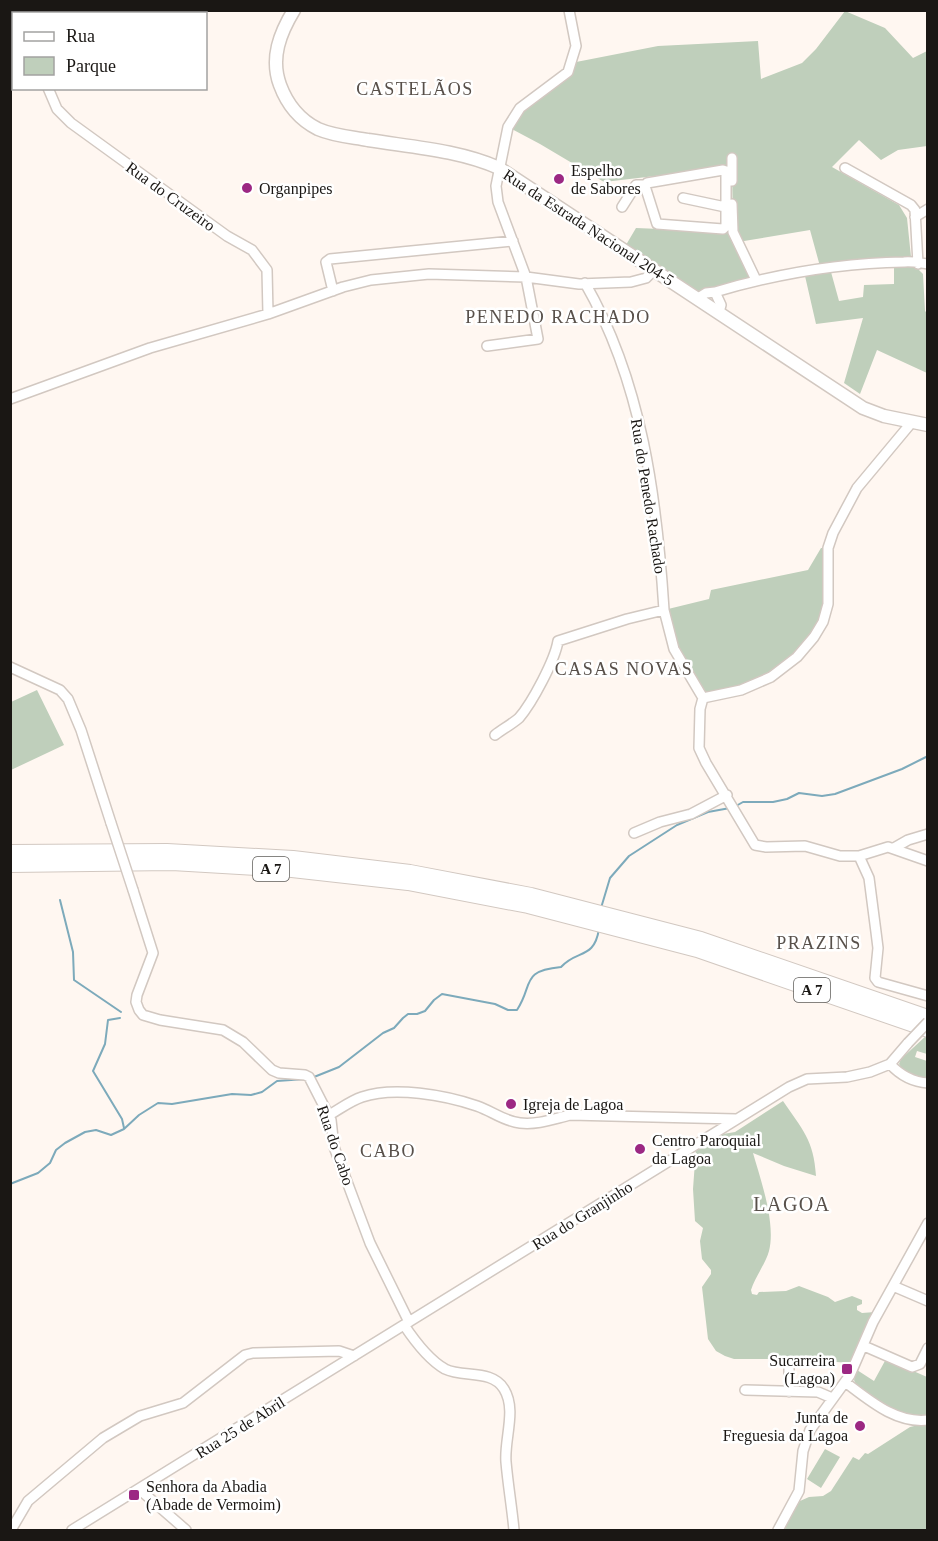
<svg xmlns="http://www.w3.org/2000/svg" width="938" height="1541" viewBox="0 0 938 1541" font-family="Georgia,serif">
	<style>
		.green { fill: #bfcfbb }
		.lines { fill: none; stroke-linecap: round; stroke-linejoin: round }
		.stream { stroke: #7daabb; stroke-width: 2 }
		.minor-casing { stroke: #d2c8c1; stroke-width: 12 }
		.major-casing { stroke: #d2c8c1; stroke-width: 15 }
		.highway-casing { stroke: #d2c8c1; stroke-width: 16 }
		.minor { stroke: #fff; stroke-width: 9 }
		.major { stroke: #fff; stroke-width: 12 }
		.highway { stroke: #fff; stroke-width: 14 }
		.minor-bridge-casing { stroke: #d2c8c1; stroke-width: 12; stroke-linecap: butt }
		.minor-bridge { stroke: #fff; stroke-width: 9 }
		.poi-dot { fill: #9c2883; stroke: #fff; stroke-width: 2 }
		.labels { text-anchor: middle; stroke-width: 5; stroke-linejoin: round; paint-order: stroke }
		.shield { fill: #fff; stroke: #5f5d5a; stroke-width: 1.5 }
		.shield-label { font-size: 15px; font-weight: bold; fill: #1a1714 }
		.poi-label { font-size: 16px; fill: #1a1714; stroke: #fff; text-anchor: start }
		.street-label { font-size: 16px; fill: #1a1714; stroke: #fff }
		.neighbourhood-label { font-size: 18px; letter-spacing: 1.5px; fill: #58504a; stroke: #fff }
		.quarter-label { font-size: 20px; letter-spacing: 1.5px; fill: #58504a; stroke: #fff }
	</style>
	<rect width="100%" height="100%" fill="#fff7f1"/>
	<!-- green -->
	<path class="green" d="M845,11L885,28L913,58L927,51V146L898,150L881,160L859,140L832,167L899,205L907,218L911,257L821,270L810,230L738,242L756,280L702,295L623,250L636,228L733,232L732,167L604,182L540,144L508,127L520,108L571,63L658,46L758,41L761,79L802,63L816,49Z
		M894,266H915L923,274L925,311L927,313V373L877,350L860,394L844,383L863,318L816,324L805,276L831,272L839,301L863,297L864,285L894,284Z
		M821,548H828V604L814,637L771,677L703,698L674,649L664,610L709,599L711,590L808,570Z
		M37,690L64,745L11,770V702Z
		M927,1035V1054L917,1051L915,1057L927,1061V1078C917,1077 904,1074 899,1064L901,1059Z
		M783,1101C802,1129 814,1140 816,1176L784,1166L753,1153C761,1181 776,1223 769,1251C765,1265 755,1277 751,1290L752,1294L757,1295L759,1292L786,1291L799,1286L828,1297L835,1302L852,1296L862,1300V1304L857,1306V1310L862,1313L875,1312L851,1363L794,1359H734L725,1356L716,1351L708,1339L702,1287L711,1274V1270L702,1259L700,1241L703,1228L695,1221L693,1189L696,1148L717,1135L735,1132Z
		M886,1359L927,1377V1416C901,1420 877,1402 857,1387L854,1380L857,1370L874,1381Z
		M927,1423V1529L782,1530L800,1501L809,1497L823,1496L831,1491L853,1457L859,1460L865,1453L868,1454L910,1427Z
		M825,1449L840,1457L821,1488L807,1479Z"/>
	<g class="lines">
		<!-- stream -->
		<path class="stream" d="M736,806L743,802H773L787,799L799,793L822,796L835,794L902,769L928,756
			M60,900L73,952L74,980L121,1012
			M601,908L610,878L629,856L677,825L708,812L730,808
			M120,1018L108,1020L105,1044L93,1071L122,1119L124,1128
			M314,1077L339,1067L383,1033L394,1028L403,1018L408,1014H417L425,1011L434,1000L442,994L495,1004L508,1010H517C534,984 520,971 561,967C577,949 594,960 599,929
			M10,1184L38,1173L50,1163L56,1150L65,1143L85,1132L96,1130L111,1135L124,1129L139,1115L158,1103L172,1104L232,1094L251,1095L262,1092L277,1081L305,1079"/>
		<!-- minor casing -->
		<g class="minor-casing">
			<path id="minor" d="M23,10L24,14
				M89,10L90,14
				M48,88L57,109L71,123L227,236L252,250L267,270L268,314
				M732,158V181
				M845,168L911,205L915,210L918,264
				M723,170L726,171V226L723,229L657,224L645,186L647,183Z
				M683,198L730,208
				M732,204L733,232L756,280
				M622,207L636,185H646
				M915,217L928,209
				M585,283C642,382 657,499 664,610
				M333,291L326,262L330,259L513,241
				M715,292C776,274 841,263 904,262C912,261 920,263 928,264
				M698,298L706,293L715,292L721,305L719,312
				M487,346L538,339L526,277L498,202L496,186L508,127L520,108L568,72L576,46L569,10
				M10,399L150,348L268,314L343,287L371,280L429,274L526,277L579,284L631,282L646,278L654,270
				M10,667L60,690L68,699L81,730L111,823
				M703,698L741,690L771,677L797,657L814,637L823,622L828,604V548L833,533L857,488L912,422
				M703,698L700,709L699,748L706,763L755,845L766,847L805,846L840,856H859L888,847L928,861
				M495,735C503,729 512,724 519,718C532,703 555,660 558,641L627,619L664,610L674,649L703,698
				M634,833L660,822L691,814L727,795
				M894,848L908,840L928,834
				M859,856L869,878L876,932L878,948L875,978L878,982L928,996
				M133,890L153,953L137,995L136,1002L139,1010L143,1015L160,1020L223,1030L243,1042L272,1070L279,1073L305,1075L309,1077L331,1120L334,1147L370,1243L409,1322
				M890,1064C900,1075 913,1082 928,1083
				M329,1115C340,1109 350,1101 362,1097C394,1086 445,1095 477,1106C492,1111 503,1121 520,1123C538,1125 553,1119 570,1115L736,1119
				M893,1286L928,1301
				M404,1325C414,1340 429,1360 445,1369C463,1378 492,1369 504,1389C517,1410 504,1439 506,1462C508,1485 512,1508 514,1530
				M864,1346L912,1367L920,1364L928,1348
				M845,1382C869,1400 896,1424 928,1420
				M745,1390L818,1392L832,1398
				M789,1392V1366
				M139,1489L186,1530
				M11,1530L28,1501L103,1438L140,1416L183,1403L245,1355L253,1353L339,1351L354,1356
				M72,1530L789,1087L807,1079L847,1077L870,1072L890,1064L908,1043
				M778,1530L799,1491L803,1451L810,1430L850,1375L873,1322L928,1223"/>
		</g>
		<!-- major casing -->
		<g class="major-casing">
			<path id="major" d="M294,10C280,33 270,58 280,85C287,104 300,120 318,129C334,136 352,137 368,140C411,147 458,150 499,168L863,408L884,416L928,425"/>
		</g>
		<!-- highway casing -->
		<g class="highway-casing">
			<path id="highway" d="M10,852L167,851L293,858L410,872L531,895L701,939L928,1017
				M10,865L172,863L292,870L408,883L528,906L697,950L928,1030"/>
		</g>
		<!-- minor -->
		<use href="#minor" class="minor"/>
		<!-- major -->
		<use href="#major" class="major"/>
		<!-- highway -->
		<use href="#highway" class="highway"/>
		<!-- minor-bridge casing -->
		<g class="minor-bridge-casing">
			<path id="minor-bridge" d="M111,823L133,890
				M908,1043L928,1022"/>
		</g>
		<!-- minor-bridge -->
		<use href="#minor-bridge" class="minor-bridge"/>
	</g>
	<!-- markers -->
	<g class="poi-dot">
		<circle cx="559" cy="179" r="6"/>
		<circle cx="247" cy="188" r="6"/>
		<circle cx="511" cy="1104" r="6"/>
		<circle cx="640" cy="1149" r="6"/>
		<rect x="841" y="1363" width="12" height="12" rx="3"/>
		<circle cx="860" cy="1426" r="6"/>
		<rect x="128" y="1489" width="12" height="12" rx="3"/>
	</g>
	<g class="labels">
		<!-- shield labels -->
		<g class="shield">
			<rect x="253" y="857" width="36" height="24" rx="4.5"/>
			<rect x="794" y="978" width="36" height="24" rx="4.5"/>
		</g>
		<g class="shield-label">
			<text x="271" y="874">A 7</text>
			<text x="812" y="995">A 7</text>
		</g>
		<!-- poi labels -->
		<g class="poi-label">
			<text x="571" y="176">Espelho<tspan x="571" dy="18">de Sabores</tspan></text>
			<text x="259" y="194">Organpipes</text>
			<text x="523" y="1110">Igreja de Lagoa</text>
			<text x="652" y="1146">Centro Paroquial<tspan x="652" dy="18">da Lagoa</tspan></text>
			<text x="835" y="1366" text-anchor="end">Sucarreira<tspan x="835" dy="18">(Lagoa)</tspan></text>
			<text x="848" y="1423" text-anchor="end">Junta de<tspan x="848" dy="18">Freguesia da Lagoa</tspan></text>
			<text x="146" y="1492">Senhora da Abadia<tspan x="146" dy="18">(Abade de Vermoim)</tspan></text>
		</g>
		<!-- street labels -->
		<g class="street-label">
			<text transform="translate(171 196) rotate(36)" y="6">Rua do Cruzeiro</text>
			<text transform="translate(589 227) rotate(33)" y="6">Rua da Estrada Nacional 204-5</text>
			<text transform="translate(649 496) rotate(81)" y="6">Rua do Penedo Rachado</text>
			<text transform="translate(336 1145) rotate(71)" y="6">Rua do Cabo</text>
			<text transform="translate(582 1215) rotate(-32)" y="6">Rua do Granjinho</text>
			<text transform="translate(240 1427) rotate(-32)" y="6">Rua 25 de Abril</text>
		</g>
		<!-- neighbourhood labels -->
		<g class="neighbourhood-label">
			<text x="415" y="95">CASTELÃOS</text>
			<text x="558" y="323">PENEDO RACHADO</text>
			<text x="624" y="675">CASAS NOVAS</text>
			<text x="819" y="949">PRAZINS</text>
			<text x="388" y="1157">CABO</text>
		</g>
		<!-- quarter labels -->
		<g class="quarter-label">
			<text x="792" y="1211">LAGOA</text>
		</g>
	</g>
	<!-- border -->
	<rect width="938" height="1541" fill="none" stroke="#1a1714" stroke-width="24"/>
	<!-- legend -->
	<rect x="12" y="12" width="195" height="78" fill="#ffffff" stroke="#a3a2a1" stroke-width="1.5"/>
	<rect x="24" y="32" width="30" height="9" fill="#ffffff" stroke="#a3a2a1" stroke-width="1.5"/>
	<text x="66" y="42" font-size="18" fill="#1a1714">Rua</text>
	<rect x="24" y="57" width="30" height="18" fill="#bfcfbb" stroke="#a3a2a1" stroke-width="1.5"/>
	<text x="66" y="72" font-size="18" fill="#1a1714">Parque</text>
</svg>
